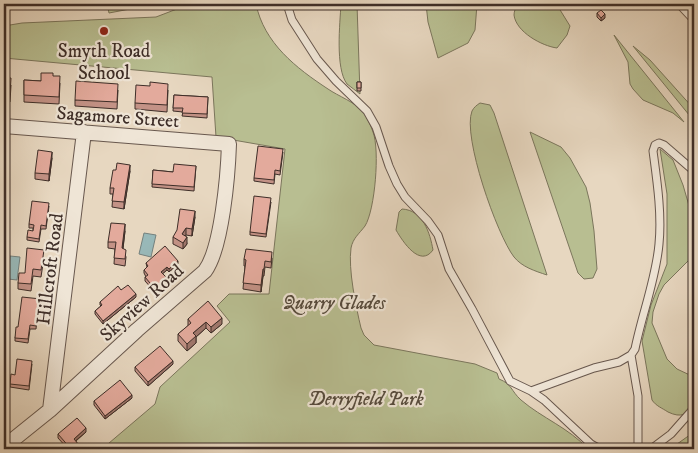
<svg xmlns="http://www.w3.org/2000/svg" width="698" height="453" viewBox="0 0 698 453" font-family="'IM FELL DW Pica',serif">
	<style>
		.green { fill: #b8be91; stroke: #7b765c }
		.water { fill: #98b8b8; stroke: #74817e }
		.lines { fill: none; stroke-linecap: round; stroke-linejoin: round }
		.lane-casing { stroke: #68584e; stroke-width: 9 }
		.street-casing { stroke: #68584e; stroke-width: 16 }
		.lane { stroke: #efe5d6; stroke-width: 7 }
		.street { stroke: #efe5d6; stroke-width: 14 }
		.wall { fill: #c39286; stroke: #3e2e28 }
		.shaded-wall { fill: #9f776d; stroke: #3e2e28 }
		.building { fill: #e3aa9c; stroke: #3e2e28 }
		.poi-dot { fill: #8f2418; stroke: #efe5d6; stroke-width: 2 }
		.labels { text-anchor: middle; stroke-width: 4.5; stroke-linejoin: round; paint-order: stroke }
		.poi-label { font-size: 19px; fill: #3e2e28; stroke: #efe5d6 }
		.street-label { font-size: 19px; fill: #3e2e28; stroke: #efe5d6 }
		.park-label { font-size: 19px; font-style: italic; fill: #564b3d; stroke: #efe5d6 }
	</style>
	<rect width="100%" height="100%" fill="#e7d7c0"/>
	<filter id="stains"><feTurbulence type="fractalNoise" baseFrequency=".004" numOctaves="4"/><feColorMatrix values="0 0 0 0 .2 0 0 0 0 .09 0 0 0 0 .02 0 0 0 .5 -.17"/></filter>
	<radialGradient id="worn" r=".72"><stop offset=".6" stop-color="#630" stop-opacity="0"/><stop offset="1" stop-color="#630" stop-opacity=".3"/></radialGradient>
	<!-- green -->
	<path class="green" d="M107,4H156L109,13Z
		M190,4H256C264,43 296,68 328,89C338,96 355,102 363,112C367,117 371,126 373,132C380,150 375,210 365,226C359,234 353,238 351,248C348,269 356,307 361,328L364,335L374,345L475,364L497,373L499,379C512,384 511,391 521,400C542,418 569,428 588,449H102L155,404L160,387L230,322L217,306L229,294H269L285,149L216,137L212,77L4,58V26L22,23L156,17Z
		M341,4H357L360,94C356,91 351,87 347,84C335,68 340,23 341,4Z
		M426,4H477L475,30L468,43L438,58L428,22Z
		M517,4L557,5L570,26L567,35L557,48C542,46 516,32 514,15C514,11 516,8 517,4Z
		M614,35L684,122L673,113L643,100L633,89L630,84L628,62Z
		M633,46L650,60L694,109V121Z
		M480,103L490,105L494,113L547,275C535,271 522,267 514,257C497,235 462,136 472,111C474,107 477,105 480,103Z
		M530,132L561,147L570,158L586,187L590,203L594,231L597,269L593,278L584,279L578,273Z
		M660,149L673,160L683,185L694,223V243L689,260L664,285L659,294L653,312L652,323L667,359L677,369L694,377C694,394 695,425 668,412C662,408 656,406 652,400L642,341L651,305L667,264V194Z
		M402,209C423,210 430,233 433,250C420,268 403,242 396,230L399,212Z
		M694,432V449H670Z"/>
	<!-- water -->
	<path class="water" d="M144,233L156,235L151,257L139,254Z
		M10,256L20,257L17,280L8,279Z"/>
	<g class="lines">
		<!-- lane casing -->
		<g class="lane-casing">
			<path id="lane" d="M287,4L292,20L317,59L336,81L367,111L376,127L389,166L397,184L405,197L428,221L438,235L449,269L472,309L510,381L531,391L544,400L591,444L600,449
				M679,4L694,20
				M631,355L638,396V449
				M531,391L594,368L619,362L631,355L635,349C642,314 656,279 659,244C662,214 657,181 653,151L655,145L659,143L664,145L694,171
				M651,449L671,434L694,408"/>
		</g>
		<!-- street casing -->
		<g class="street-casing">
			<path id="street" d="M4,126L229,144C228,174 222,248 205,271L137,330L50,410L4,447
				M50,410L84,132"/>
		</g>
		<!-- lane -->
		<use href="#lane" class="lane"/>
		<!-- street -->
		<use href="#street" class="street"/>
	</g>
	<!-- wall -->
	<path class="wall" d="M4,4H7L8,9H4Z
		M597,13L605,18L601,21L597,17Z
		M53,76L60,83L59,104L24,102V80L41,81Z
		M4,78L11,85L10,102L4,101Z
		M357,82H361V91H357Z
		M150,86L168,90L167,112L135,109V103Z
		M118,90L117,109L75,106V100Z
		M174,95L208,97L207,118L182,116L183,112L173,111Z
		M283,152L280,175L275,174L274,184L254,181V178Z
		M52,158L49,181L35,179V173Z
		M196,166L194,191L152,187L153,170L173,172Z
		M130,171L124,209L112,207L113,194H110V188Z
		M271,202L266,237L250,235V232Z
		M49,206L46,229H41L39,242L27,240V237L33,231V228H29V224Z
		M195,217L192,236L186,235L185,236L187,244L183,249L173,244V237Z
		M125,231L123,249L126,257L125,266L114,264L115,249L108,248V242Z
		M44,257L41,277L33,276L31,291L18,289V283L25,273Z
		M272,258L271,268L265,267L264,276H263L261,292L243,289L245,266H244V259Z
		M146,263L178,264L169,272L167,270L162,274L167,282L155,292L145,281V277H146L144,273V270L147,267Z
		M121,290L136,297L103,324L95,314V311L101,306L100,305V302Z
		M41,302L40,311L38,310L36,329H30L28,343L15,341V338L18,327Z
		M188,319L222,324L211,333L206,328L196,337V343L187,351L178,341V334L188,326Z
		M32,364L29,390L10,387V384L15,375Z
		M173,364L148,386L135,371V367Z
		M132,398L105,419L94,405V401Z
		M86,432L76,441L79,448L78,449H68L58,438V434Z"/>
	<!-- shaded-wall -->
	<path class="shaded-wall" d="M605,14V18L601,21V18Z
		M52,152V158L49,181V174Z
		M130,165V171L124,209V202Z
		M195,211V217L192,236V229Z
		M125,224V231L122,255V248Z
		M186,228V235L182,241V234Z
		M187,237V244L183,249V243Z
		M178,261V264L169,272V269Z
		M167,267V270L161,275V272Z
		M263,269V276L261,292V285Z
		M167,278V282L155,292V289Z
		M136,294V297L103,324V321Z
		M222,318V324L211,333V327Z
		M206,322V328L196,337V343L187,351V344L193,333Z
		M173,361V364L148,386V382Z
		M132,395V398L105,419V416Z
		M86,428V432L74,442V439Z
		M79,445V448L78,449H74Z"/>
	<!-- building -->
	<path class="building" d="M4,4H7L8,5L4,6Z
		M601,10L605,14L601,18L597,13Z
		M41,73H53V76H60L59,97L24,95V80L41,81Z
		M4,78H11L10,95H4Z
		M76,81L118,84L117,102L75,100Z
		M150,82L168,84L167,105L135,103L136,85L150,86Z
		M357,82H361V88H357Z
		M174,95L208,97L207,114L182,113L183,108H173Z
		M258,146L283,149L280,171L275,170L274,180L254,178Z
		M38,150L52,152L49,174L35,173Z
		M117,163L130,165L124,202L112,201L114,188H110L113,170H116Z
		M174,164L196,166L194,187L152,184L153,170L173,172Z
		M254,196L271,198L266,234L250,232Z
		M32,201L49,203L46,226L41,225L39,239L27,237L28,230L33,231L34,225L29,224Z
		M180,209L195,211L192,229L186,228L182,234L187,237L183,243L173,237L177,230Z
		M111,223L125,224L122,248L126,250L125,259L114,258L116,242H108Z
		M165,246L178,261L169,269L167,267L161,272L167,278L155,289L145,277L148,275L144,270L148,266L146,263Z
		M27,248L44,250L41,270L33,269L31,284L18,283L19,273H25Z
		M246,249L272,252L271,262L265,261L264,269H263L261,285L243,283L246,260L244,259Z
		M128,285L136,294L103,321L95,311L102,305L100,302L118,286L121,290Z
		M22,297L41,299L40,308L38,307L36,326L30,325L28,339L15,338L16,327H18Z
		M208,301L222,318L211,327L206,322L193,333L196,336L187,344L178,334L191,323L188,319Z
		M160,346L173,361L148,382L135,367Z
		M17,359L32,361L29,386L10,384L11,374L15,375Z
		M120,380L132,395L105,416L94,401Z
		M77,418L86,428L74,439L79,445L74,449H71L58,434Z"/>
	<!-- markers -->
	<circle class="poi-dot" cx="104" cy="31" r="5"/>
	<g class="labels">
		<!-- poi labels -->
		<g class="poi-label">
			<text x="104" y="57">Smyth Road<tspan x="104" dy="22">School</tspan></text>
		</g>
		<!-- street labels -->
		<g class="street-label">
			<text transform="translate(118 116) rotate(4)" y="7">Sagamore Street</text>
			<text transform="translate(49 269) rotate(-83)" y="7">Hillcroft Road</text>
			<text transform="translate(141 302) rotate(-42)" y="7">Skyview Road</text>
		</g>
		<!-- park labels -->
		<g class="park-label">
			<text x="334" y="309">Quarry Glades</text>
			<text x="366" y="405">Derryfield Park</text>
		</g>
	</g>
	<!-- margin -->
	<rect width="698" height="453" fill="none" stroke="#e7d7c0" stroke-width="20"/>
	<rect x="5" y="5" width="688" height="443" fill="none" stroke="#3e2e28" stroke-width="2.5"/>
	<rect x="10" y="10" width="678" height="433" fill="none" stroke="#3e2e28"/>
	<rect width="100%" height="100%" filter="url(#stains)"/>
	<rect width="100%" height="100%" fill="url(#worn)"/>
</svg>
